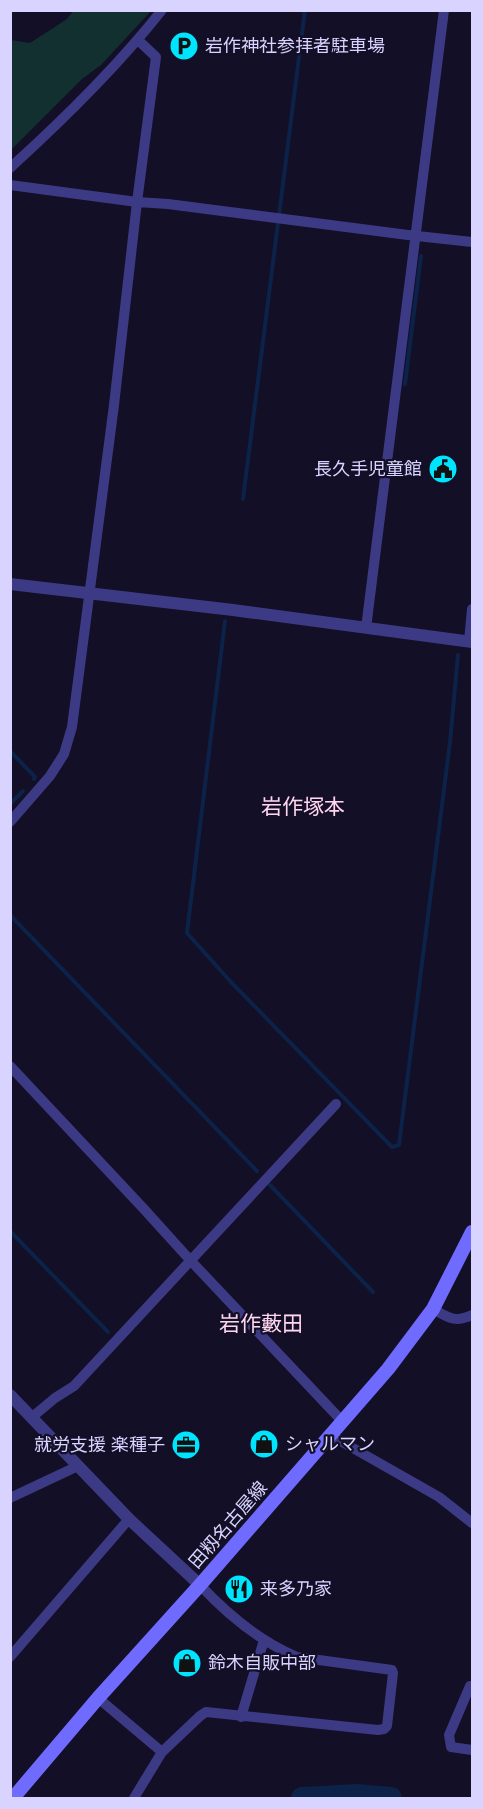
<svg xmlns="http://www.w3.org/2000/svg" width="483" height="1809" viewBox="0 0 483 1809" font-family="Quicksand,'Noto Sans JP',sans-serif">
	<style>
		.green { fill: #12302f }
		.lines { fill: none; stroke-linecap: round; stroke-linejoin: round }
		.stream { stroke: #0c2248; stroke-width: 4 }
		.river { stroke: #0c2248; stroke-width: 22 }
		.minor { stroke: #3d3a85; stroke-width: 10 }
		.tertiary { stroke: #3d3a85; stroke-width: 12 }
		.secondary { stroke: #6f6bff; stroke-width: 14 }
		.labels { text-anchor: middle; stroke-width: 4.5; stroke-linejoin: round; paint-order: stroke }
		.poi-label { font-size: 18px; fill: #d9d4ff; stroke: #130f26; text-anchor: start }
		.street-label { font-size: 18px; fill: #d9d4ff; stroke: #130f26 }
		.quarter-label { font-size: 21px; fill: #ffd6f0; stroke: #130f26 }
	</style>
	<rect width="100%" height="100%" fill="#130f26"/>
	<!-- green -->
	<path class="green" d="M74,10L151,11L101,65L82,79L11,150V40L30,43L67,19Z"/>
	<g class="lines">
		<!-- stream -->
		<path class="stream" d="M405,384L421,256
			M243,499L305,10
			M225,621L187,933L230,981L392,1147L399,1145L450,742L458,655
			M10,751L35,777L34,779
			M10,804L23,791
			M10,915L257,1171
			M270,1185L373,1292
			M10,1231L108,1332"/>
		<!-- river -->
		<path class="river" d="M302,1798L356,1795L391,1798"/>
		<!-- minor -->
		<path class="minor" d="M10,168C64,119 117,67 162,10
			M10,185L137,202L156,57L138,40
			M366,628L444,10
			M469,641L472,609
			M10,822L50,776L64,754L72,727L114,405L137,202L168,204L408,235L472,242
			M10,1066L143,1208L191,1261L342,1421
			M433,1309C449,1318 455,1323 472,1315
			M31,1418L55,1398L74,1386L336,1104
			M330,1435L439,1497L472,1523
			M10,1498L78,1466
			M10,1657L129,1519
			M472,1686H470L449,1735L451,1747L472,1750
			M98,1698L162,1752
			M241,1717L264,1640
			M134,1798L162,1752L200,1716L206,1712L378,1730L384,1729L387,1726L393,1673L392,1670L297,1657C259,1641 228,1615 200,1585"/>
		<!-- tertiary -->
		<path class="tertiary" d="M10,584L233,610L472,642
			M10,1395L129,1519L200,1585"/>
		<!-- secondary -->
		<path class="secondary" d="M13,1798L98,1698L200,1585L388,1369L433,1309L472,1232"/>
	</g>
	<!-- icons -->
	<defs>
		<g id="parking-disc" transform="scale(1.5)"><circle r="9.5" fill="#00e5ff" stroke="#130f26"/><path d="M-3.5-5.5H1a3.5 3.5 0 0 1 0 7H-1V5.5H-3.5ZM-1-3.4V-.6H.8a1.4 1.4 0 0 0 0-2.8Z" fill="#111"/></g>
		<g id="civic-disc" transform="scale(1.5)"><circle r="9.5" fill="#00e5ff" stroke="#130f26"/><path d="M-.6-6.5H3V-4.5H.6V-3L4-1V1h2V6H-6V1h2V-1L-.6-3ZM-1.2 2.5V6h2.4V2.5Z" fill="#111"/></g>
		<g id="shop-disc" transform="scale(1.5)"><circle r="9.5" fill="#00e5ff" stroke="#130f26"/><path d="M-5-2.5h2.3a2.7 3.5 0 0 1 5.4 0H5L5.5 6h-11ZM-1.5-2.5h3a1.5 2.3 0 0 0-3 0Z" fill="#111"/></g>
		<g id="office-disc" transform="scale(1.5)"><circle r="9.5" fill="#00e5ff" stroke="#130f26"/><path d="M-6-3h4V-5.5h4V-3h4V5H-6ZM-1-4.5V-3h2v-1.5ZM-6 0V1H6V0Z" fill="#111"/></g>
		<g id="restaurant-disc" transform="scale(1.5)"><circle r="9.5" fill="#00e5ff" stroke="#130f26"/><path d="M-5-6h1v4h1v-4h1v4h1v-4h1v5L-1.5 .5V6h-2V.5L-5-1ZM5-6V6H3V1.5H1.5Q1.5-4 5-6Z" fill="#111"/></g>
	</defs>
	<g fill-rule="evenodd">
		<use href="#parking-disc" x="184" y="46"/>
		<use href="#civic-disc" x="443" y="469"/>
		<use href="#shop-disc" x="264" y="1444"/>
		<use href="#office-disc" x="186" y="1445"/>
		<use href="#restaurant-disc" x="239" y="1589"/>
		<use href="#shop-disc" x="187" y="1663"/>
	</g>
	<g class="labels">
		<!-- poi labels -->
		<g class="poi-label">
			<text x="205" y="52">岩作神社参拝者駐車場</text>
			<text x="422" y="475" text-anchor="end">長久手児童館</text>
			<text x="285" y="1450">シャルマン</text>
			<text x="165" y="1451" text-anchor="end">就労支援 楽種子</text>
			<text x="260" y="1595">来多乃家</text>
			<text x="208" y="1669">鈴木自販中部</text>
		</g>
		<!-- street labels -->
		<g class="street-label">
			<text transform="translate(228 1525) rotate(-49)" y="6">田籾名古屋線</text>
		</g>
		<!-- quarter labels -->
		<g class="quarter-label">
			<text x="303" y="814">岩作塚本</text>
			<text x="261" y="1331">岩作藪田</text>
		</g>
	</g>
	<!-- border -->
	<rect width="483" height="1809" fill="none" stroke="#d9d4ff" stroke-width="24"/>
</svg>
